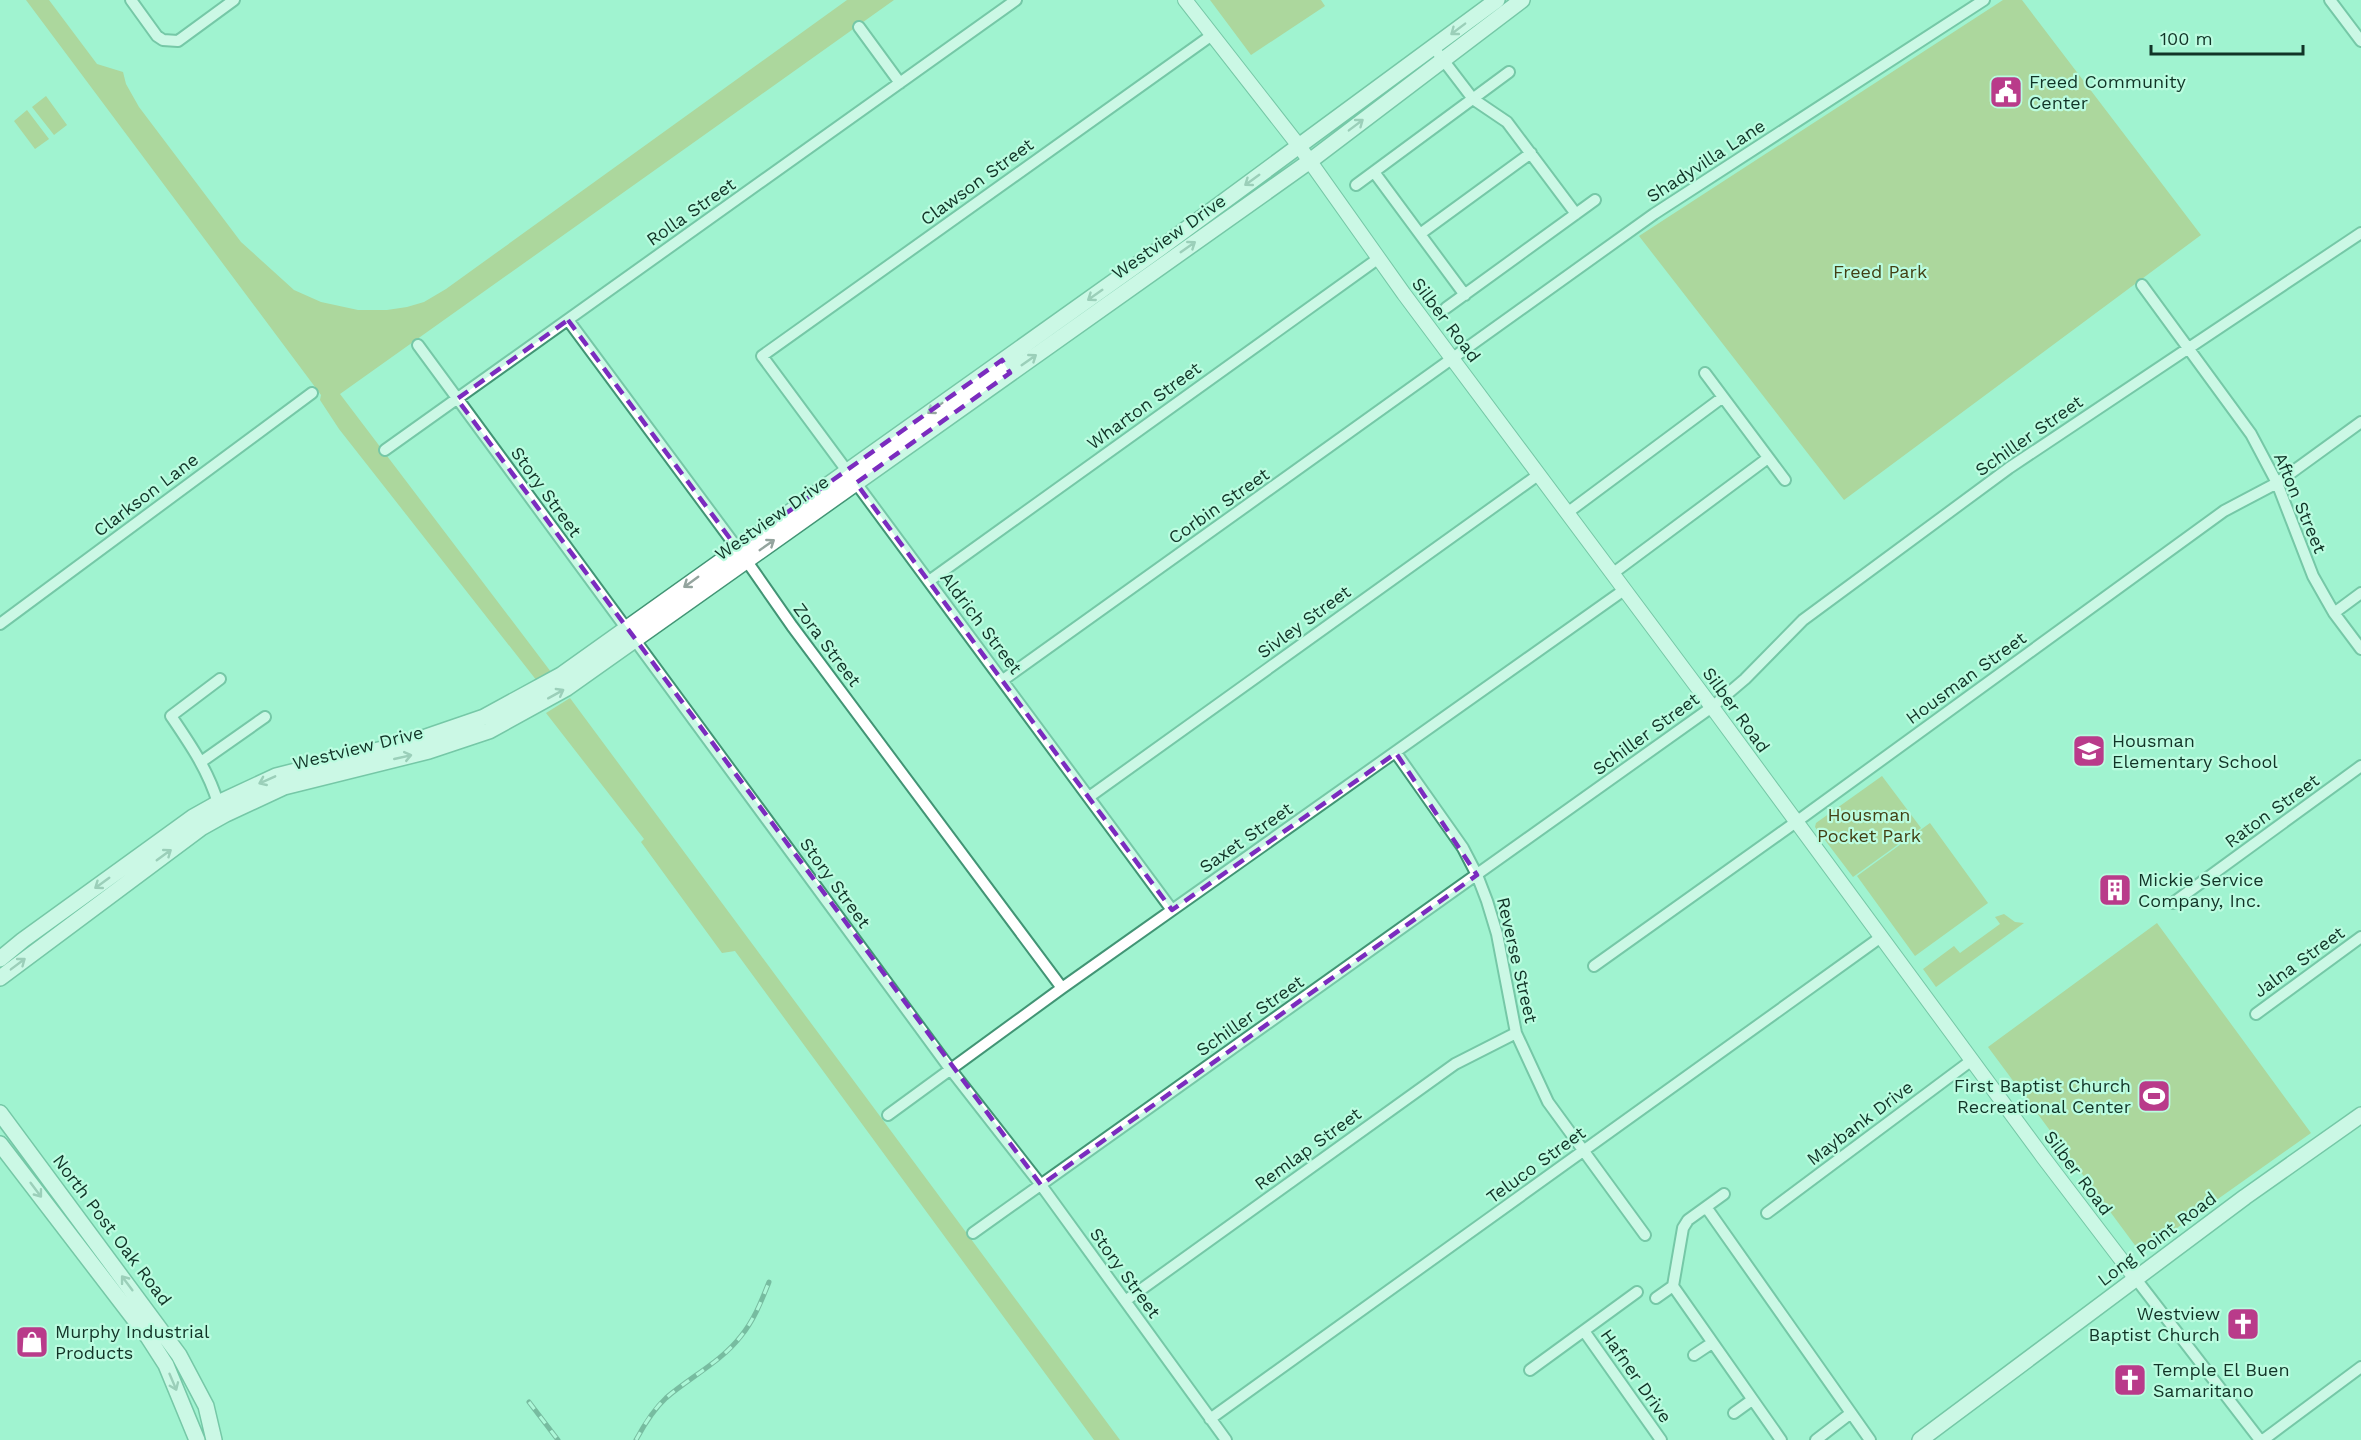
<svg xmlns="http://www.w3.org/2000/svg" width="2361" height="1440" viewBox="0 0 2361 1440" font-family="'Work Sans',sans-serif">
	<style>
		.green { fill: #bab55f }
		.lines { fill: none; stroke-linecap: round; stroke-linejoin: round }
		.minor-casing { stroke: #429575; stroke-width: 14 }
		.tertiary-casing { stroke: #429575; stroke-width: 16 }
		.secondary-casing { stroke: #429575; stroke-width: 18 }
		.minor { stroke: #fff; stroke-width: 10 }
		.tertiary { stroke: #fff; stroke-width: 14 }
		.secondary { stroke: #fff; stroke-width: 15 }
		.rail-casing { stroke: #467b66; stroke-width: 5 }
		.rail { stroke: #bbfce0; stroke-width: 3; stroke-dasharray: 9; stroke-linecap: butt }
		.oneway { stroke: #94a49e }
		.marked { fill: none; stroke: #7b2cbf; stroke-width: 4.5; stroke-dasharray: 12 8; stroke-linejoin: round }
		.labels { text-anchor: middle; stroke-width: 4.5; stroke-linejoin: round; paint-order: stroke }
		.poi-label { font-size: 18px; fill: #113427; stroke: #bbfce0; text-anchor: start }
		.street-label { font-size: 18px; fill: #113427; stroke: #bbfce0 }
		.park-label { font-size: 18px; fill: #434014; stroke: #bbfce0 }
	</style>
	<rect width="100%" height="100%" fill="#a0f3d0"/>
	<!-- green -->
	<path class="green" d="M26,0H49L97,64L123,72L126,84L139,107L241,242L294,290L321,302L358,310H387L407,307L424,302L446,289L847,0H894L340,394L551,672L537,681L339,429L320,400L321,395Z
		M1210,0H1321L1325,6L1251,55Z
		M2003,0H2022L2201,235L1844,500L1639,236Z
		M46,96L67,125L54,135L32,107Z
		M27,110L49,139L35,149L14,121Z
		M570,698L1120,1440H1094L735,951L722,953L641,842L644,839L546,713Z
		M1882,776L1921,828L1853,877L1815,827L1816,823Z
		M1930,823L1988,903L1915,956L1857,876Z
		M2004,914L2015,922L2024,923L1936,987L1923,969L1954,946L1960,953L2000,924L1995,917Z
		M2157,923L2311,1133L2146,1250L2137,1248L1988,1047Z"/>
	<g class="lines">
		<!-- minor casing -->
		<g class="minor-casing">
			<path id="minor" d="M131,0L157,36L163,40L178,41L234,0
				M2330,0L2361,41
				M859,27L900,83
				M1434,48L1473,99L1507,122L1576,214
				M1374,172L1465,295
				M1356,185L1509,72
				M1420,234L1531,153
				M2142,285L2251,434L2277,483L2313,576L2334,613L2361,649
				M1446,308L1595,200
				M568,320L746,560L792,626L1062,988
				M418,345L951,1070L1041,1185L1226,1440
				M1705,373L1785,480
				M385,450L1016,0
				M1567,513L1723,397
				M1612,574L1768,458
				M929,581L1379,258
				M2334,613L2361,593
				M0,624L312,393
				M1003,680L1654,214L1984,0
				M1396,753L1463,848L1477,875L1487,901L1497,934L1516,1033L1548,1102L1645,1235
				M201,762L265,717
				M1089,797L1538,475
				M218,803C208,770 190,744 171,716L220,679
				M2173,903L2361,766
				M1172,910L762,356L1212,35
				M1594,966L1796,822L2224,511L2277,483L2361,422
				M2256,1014L2361,937
				M888,1115L1062,988L1624,590
				M1724,1194L1688,1220L1683,1228L1673,1286L1781,1440
				M1706,1207L1870,1440
				M1767,1213L1972,1060
				M973,1233L1712,707L1745,679L1803,620L2009,468L2361,233
				M2136,1279L2260,1440
				M1656,1298L1673,1286
				M1125,1301L1455,1064L1516,1033
				M1584,1331L1661,1440
				M1694,1355L1712,1343
				M1530,1370L1637,1292
				M1734,1413L1752,1400
				M1210,1419L1881,937
				M1816,1440L1851,1413
				M2263,1440L2361,1367"/>
		</g>
		<!-- tertiary casing -->
		<g class="tertiary-casing">
			<path id="tertiary" d="M1185,0L1299,146L1404,294L1712,707L2043,1157L2136,1279"/>
		</g>
		<!-- secondary casing -->
		<g class="secondary-casing">
			<path id="secondary" d="M0,959L23,940L193,817L218,803L276,776L414,741L484,717L561,675L1151,255L1497,0
				M0,978L201,828L226,814L284,787L429,751L489,731L567,688L1310,161L1522,0
				M0,1113L179,1355L206,1406L214,1440
				M0,1144L148,1337L166,1365L197,1440
				M1920,1440L2245,1197L2361,1115"/>
		</g>
		<!-- minor -->
		<use href="#minor" class="minor"/>
		<!-- tertiary -->
		<use href="#tertiary" class="tertiary"/>
		<!-- secondary -->
		<use href="#secondary" class="secondary"/>
		<!-- rail casing -->
		<g class="rail-casing">
			<path id="rail" d="M529,1402L558,1440
				M636,1440C644,1425 653,1410 666,1398C690,1377 721,1362 741,1336C754,1320 761,1302 769,1282"/>
		</g>
		<!-- rail -->
		<use href="#rail" class="rail"/>
	</g>
	<!-- one-way arrows -->
	<defs><path id="oneway-shaft" d="M-6 0H5M1.5-3L5.5 0L1.5 3" fill="none" stroke-width="1.6" stroke-linecap="round" stroke-linejoin="round" transform="scale(1.5)"/></defs>
	<g class="oneway">
		<use href="#oneway-shaft" transform="translate(1458 29) rotate(143)"/>
		<use href="#oneway-shaft" transform="translate(1356 125) rotate(-37)"/>
		<use href="#oneway-shaft" transform="translate(1252 180) rotate(144)"/>
		<use href="#oneway-shaft" transform="translate(1188 247) rotate(-35)"/>
		<use href="#oneway-shaft" transform="translate(1095 295) rotate(145)"/>
		<use href="#oneway-shaft" transform="translate(1029 360) rotate(-35)"/>
		<use href="#oneway-shaft" transform="translate(935 408) rotate(145)"/>
		<use href="#oneway-shaft" transform="translate(767 545) rotate(-35)"/>
		<use href="#oneway-shaft" transform="translate(691 582) rotate(144)"/>
		<use href="#oneway-shaft" transform="translate(556 694) rotate(-29)"/>
		<use href="#oneway-shaft" transform="translate(403 757) rotate(-13)"/>
		<use href="#oneway-shaft" transform="translate(267 780) rotate(156)"/>
		<use href="#oneway-shaft" transform="translate(164 855) rotate(-36)"/>
		<use href="#oneway-shaft" transform="translate(102 883) rotate(144)"/>
		<use href="#oneway-shaft" transform="translate(18 964) rotate(-37)"/>
		<use href="#oneway-shaft" transform="translate(36 1190) rotate(53)"/>
		<use href="#oneway-shaft" transform="translate(127 1283) rotate(-127)"/>
		<use href="#oneway-shaft" transform="translate(173 1382) rotate(67)"/>
	</g>
	<!-- marked area -->
	<path d="M0 0H2361V1440H0ZM568,320L737,548L1002,360L1010,373L856,483L1172,910L1396,753L1477,875L1041,1185L457,399Z" fill="#a0f3d0" fill-opacity=".55" fill-rule="evenodd"/>
	<path class="marked" d="M568,320L737,548L1002,360L1010,373L856,483L1172,910L1396,753L1477,875L1041,1185L457,399Z"/>
	<!-- icons -->
	<defs>
		<g id="civic-square" transform="scale(1.725)"><rect x="-9" y="-9" width="18" height="18" rx="4" fill="#b93b8a" stroke="#bbfce0"/><path d="M-.6-6.5H3V-4.5H.6V-3L4-1V1h2V6H-6V1h2V-1L-.6-3ZM-1.2 2.5V6h2.4V2.5Z" fill="#fff"/></g>
		<g id="school-square" transform="scale(1.725)"><rect x="-9" y="-9" width="18" height="18" rx="4" fill="#b93b8a" stroke="#bbfce0"/><path d="M0-5L7-2L0 1L-7-2ZM-4 1L0 2.5L4 1V4Q0 6-4 4Z" fill="#fff"/></g>
		<g id="building-square" transform="scale(1.725)"><rect x="-9" y="-9" width="18" height="18" rx="4" fill="#b93b8a" stroke="#bbfce0"/><path d="M-4-6H4V6H1V3H-1V6H-4ZM-2.5-4.3h1.7v1.8h-1.7ZM.8-4.3h1.7v1.8H.8ZM-2.5-1h1.7V.8h-1.7ZM.8-1h1.7V.8H.8Z" fill="#fff"/></g>
		<g id="stadium-square" transform="scale(1.725)"><rect x="-9" y="-9" width="18" height="18" rx="4" fill="#b93b8a" stroke="#bbfce0"/><path d="M0-5a6.5 5 0 1 0 0 10a6.5 5 0 1 0 0-10ZM-3.5-1.8h7v3.6h-7Z" fill="#fff"/></g>
		<g id="church-square" transform="scale(1.725)"><rect x="-9" y="-9" width="18" height="18" rx="4" fill="#b93b8a" stroke="#bbfce0"/><path d="M-1.2-6h2.4v3.5h3.3v2.4h-3.3V6h-2.4V-.1h-3.3v-2.4h3.3Z" fill="#fff"/></g>
		<g id="shop-square" transform="scale(1.725)"><rect x="-9" y="-9" width="18" height="18" rx="4" fill="#b93b8a" stroke="#bbfce0"/><path d="M-5-2.5h2.3a2.7 3.5 0 0 1 5.4 0H5L5.5 6h-11ZM-1.5-2.5h3a1.5 2.3 0 0 0-3 0Z" fill="#fff"/></g>
	</defs>
	<g fill-rule="evenodd">
		<use href="#civic-square" x="2006" y="92"/>
		<use href="#school-square" x="2089" y="751"/>
		<use href="#building-square" x="2115" y="890"/>
		<use href="#stadium-square" x="2154" y="1096"/>
		<use href="#church-square" x="2243" y="1324"/>
		<use href="#shop-square" x="32" y="1342"/>
		<use href="#church-square" x="2130" y="1380"/>
	</g>
	<g class="labels">
		<!-- poi labels -->
		<g class="poi-label">
			<text x="2029" y="88">Freed Community<tspan x="2029" dy="21">Center</tspan></text>
			<text x="2112" y="747">Housman<tspan x="2112" dy="21">Elementary School</tspan></text>
			<text x="2138" y="886">Mickie Service<tspan x="2138" dy="21">Company, Inc.</tspan></text>
			<text x="2131" y="1092" text-anchor="end">First Baptist Church<tspan x="2131" dy="21">Recreational Center</tspan></text>
			<text x="2220" y="1320" text-anchor="end">Westview<tspan x="2220" dy="21">Baptist Church</tspan></text>
			<text x="55" y="1338">Murphy Industrial<tspan x="55" dy="21">Products</tspan></text>
			<text x="2153" y="1376">Temple El Buen<tspan x="2153" dy="21">Samaritano</tspan></text>
		</g>
		<!-- street labels -->
		<g class="street-label">
			<text transform="translate(1706 161) rotate(-33)" y="6">Shadyvilla Lane</text>
			<text transform="translate(977 182) rotate(-36)" y="6">Clawson Street</text>
			<text transform="translate(691 212) rotate(-35)" y="6">Rolla Street</text>
			<text transform="translate(1169 237) rotate(-35)" y="6">Westview Drive</text>
			<text transform="translate(1446 320) rotate(53)" y="6">Silber Road</text>
			<text transform="translate(1144 406) rotate(-36)" y="6">Wharton Street</text>
			<text transform="translate(2029 436) rotate(-35)" y="6">Schiller Street</text>
			<text transform="translate(546 492) rotate(54)" y="6">Story Street</text>
			<text transform="translate(146 495) rotate(-37)" y="6">Clarkson Lane</text>
			<text transform="translate(2300 503) rotate(67)" y="6">Afton Street</text>
			<text transform="translate(1219 506) rotate(-35)" y="6">Corbin Street</text>
			<text transform="translate(772 518) rotate(-35)" y="6">Westview Drive</text>
			<text transform="translate(1304 622) rotate(-36)" y="6">Sivley Street</text>
			<text transform="translate(981 623) rotate(53)" y="6">Aldrich Street</text>
			<text transform="translate(827 645) rotate(53)" y="6">Zora Street</text>
			<text transform="translate(1966 678) rotate(-36)" y="6">Housman Street</text>
			<text transform="translate(1736 710) rotate(54)" y="6">Silber Road</text>
			<text transform="translate(1646 734) rotate(-36)" y="6">Schiller Street</text>
			<text transform="translate(358 748) rotate(-14)" y="6">Westview Drive</text>
			<text transform="translate(2272 811) rotate(-36)" y="6">Raton Street</text>
			<text transform="translate(1246 838) rotate(-35)" y="6">Saxet Street</text>
			<text transform="translate(835 883) rotate(54)" y="6">Story Street</text>
			<text transform="translate(1517 960) rotate(77)" y="6">Reverse Street</text>
			<text transform="translate(2299 962) rotate(-36)" y="6">Jalna Street</text>
			<text transform="translate(1250 1016) rotate(-35)" y="6">Schiller Street</text>
			<text transform="translate(1860 1123) rotate(-37)" y="6">Maybank Drive</text>
			<text transform="translate(1308 1149) rotate(-36)" y="6">Remlap Street</text>
			<text transform="translate(1536 1165) rotate(-36)" y="6">Teluco Street</text>
			<text transform="translate(2078 1173) rotate(53)" y="6">Silber Road</text>
			<text transform="translate(112 1230) rotate(53)" y="6">North Post Oak Road</text>
			<text transform="translate(2157 1239) rotate(-37)" y="6">Long Point Road</text>
			<text transform="translate(1125 1273) rotate(54)" y="6">Story Street</text>
			<text transform="translate(1636 1376) rotate(55)" y="6">Hafner Drive</text>
		</g>
		<!-- park labels -->
		<g class="park-label">
			<text x="1880" y="278">Freed Park</text>
			<text x="1869" y="821">Housman<tspan x="1869" dy="21">Pocket Park</tspan></text>
		</g>
	</g>
	<!-- scale -->
	<path d="M2151 45v9h152v-9" fill="none" stroke="#113427" stroke-width="3"/>
	<text x="2160" y="45" font-size="18" fill="#113427" stroke="#bbfce0" stroke-width="4.5" paint-order="stroke">100 m</text>
</svg>
